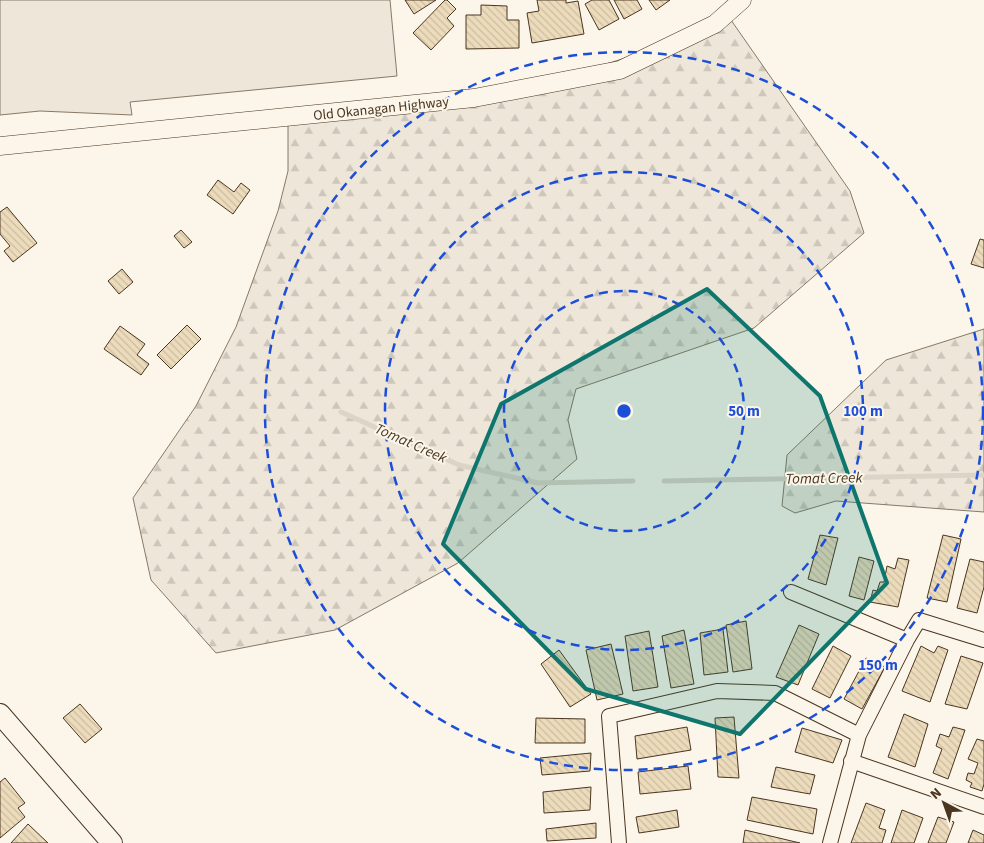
<svg xmlns="http://www.w3.org/2000/svg" width="984" height="843" viewBox="0 0 984 843" font-family="'Source Sans 3',sans-serif">
	<style>
		.green { fill: #ede6d9; stroke: #887966 }
		.forest { fill: url(#forest-firs); stroke: #887966 }
		.lines { fill: none; stroke-linecap: round; stroke-linejoin: round }
		.stream { stroke: #dcd4c6; stroke-width: 5 }
		.building { fill: url(#building-back-hatch); stroke: #4a3520 }
		.minor-casing { stroke: #4a3520; stroke-width: 16 }
		.tertiary-casing { stroke: #4a3520; stroke-width: 19 }
		.secondary-casing { stroke: #4a3520; stroke-width: 22 }
		.minor { stroke: #fbf6e9; stroke-width: 14 }
		.tertiary { stroke: #fbf6e9; stroke-width: 18 }
		.secondary { stroke: #fbf6e9; stroke-width: 20 }
		.marked { fill: #0f766e; fill-opacity: 0.2; stroke: #0f766e; stroke-width: 4; stroke-linejoin: round }
		.ring { fill: none; stroke: #1d4ed8; stroke-width: 2.5; stroke-dasharray: 9 6 }
		.labels { text-anchor: middle; stroke-width: 4; stroke-linejoin: round; paint-order: stroke }
		.street-label { font-size: 14px; fill: #4a3520; stroke: #fbf6e9 }
		.water-label { font-size: 15px; font-style: italic; fill: #4a3520; stroke: #fbf6e9 }
		.centre { fill: #1d4ed8; stroke: #fbf6e9; stroke-width: 2.5 }
		.ring-label { font-size: 15px; text-anchor: middle; font-weight: bold; fill: #1d4ed8; stroke: #fbf6e9; stroke-width: 4; stroke-linejoin: round; paint-order: stroke }
	</style>
	<defs>
		<pattern id="forest-firs" width="22" height="20" patternUnits="userSpaceOnUse" patternTransform="scale(1.25)"><rect width="22" height="20" fill="#ede6d9"/><path d="M5 1l3.5 6h-7zM16 11l3.5 6h-7z" fill="#cdc6ba"/></pattern>
		<pattern id="building-back-hatch" width="6" height="6" patternUnits="userSpaceOnUse" patternTransform="scale(1.25)"><rect width="6" height="6" fill="#ecdcbc"/><path d="M-1 5l2 2M0 0l6 6M5-1l2 2" fill="none" stroke="#ccbda1"/></pattern>
	</defs>
	<rect width="100%" height="100%" fill="#fbf6e9"/>
	<!-- green -->
	<path class="green" d="M0,0H390L397,76L130,102L132,115L40,111L0,115Z"/>
	<!-- forest -->
	<path class="forest" d="M724,10L850,191L864,233L754,328L576,389L568,420L577,459L458,563L335,630L216,653L151,580L133,498L196,406L236,327L278,211L288,171V117L555,80L673,43Z
		M984,329V512L836,501L795,513L782,506L787,455L886,360Z"/>
	<g class="lines">
		<!-- stream -->
		<path class="stream" d="M341,412L459,465L538,483L633,481
			M664,481L984,475"/>
	</g>
	<!-- building -->
	<path class="building" d="M405,0H436L414,14Z
		M445,0H447L456,9L447,18L454,26L431,50L413,33Z
		M537,0H566V3L578,1L584,34L532,43L527,13L539,11Z
		M592,0H609L619,19L599,30L585,4Z
		M614,0H637L642,9L624,19Z
		M649,0H670L656,10Z
		M481,5L507,6V20H519V48L466,49V15H481Z
		M218,180L234,192L241,183L250,190L233,214L207,195Z
		M7,207L37,243L13,262L4,251L10,246L0,234V212Z
		M181,230L192,242L184,248L174,236Z
		M980,239L984,240V268L971,264Z
		M122,269L133,282L119,294L108,281Z
		M187,325L201,339L171,369L157,355Z
		M120,326L145,344L137,355L149,364L141,375L104,349Z
		M820,535L838,538L826,585L808,579Z
		M943,535L961,539L947,602L927,598Z
		M859,557L874,561L864,600L849,596Z
		M898,558L909,560L898,607L870,602L873,590L877,591L880,582H884L887,566L895,569Z
		M970,559L984,562V587L977,613L957,608Z
		M746,621L752,669L733,672L726,625Z
		M799,625L819,634L798,685L776,677Z
		M723,629L728,672L704,675L700,633Z
		M684,630L694,684L671,688L662,636Z
		M649,631L658,687L633,691L625,636Z
		M611,644L623,694L597,700L586,650Z
		M833,646L851,656L830,698L812,689Z
		M921,646L934,653L938,646L948,650L930,702L902,691Z
		M559,650L591,694L570,707L541,664Z
		M961,656L983,663L967,709L945,704Z
		M866,658L885,667L862,709L844,699Z
		M80,704L102,729L85,743L63,718Z
		M904,714L928,724L915,767L888,757Z
		M734,717L739,778L718,777L715,718Z
		M536,718L585,719V743H535Z
		M687,727L691,750L637,759L635,736Z
		M953,727L965,730L948,779L933,773L942,749L936,746L940,734L949,737Z
		M802,728L842,740L833,763L795,752Z
		M977,739L984,741V784L982,791L970,787L972,783L966,780L968,773L974,774L978,763L968,759Z
		M591,753L590,771L542,775L540,758Z
		M688,766L691,789L640,794L638,772Z
		M776,767L815,775L810,794L771,787Z
		M5,778L25,803L18,808L25,817L0,838V782Z
		M591,787L590,810L544,813L543,792Z
		M752,797L817,809L813,834L747,820Z
		M866,803L885,810L879,828L886,830L882,843H851Z
		M677,810L679,827L639,833L636,817Z
		M902,810L923,818L914,843H891Z
		M938,817L954,822L946,843H928Z
		M596,823V838L547,841L546,829Z
		M28,824L48,843H11Z
		M745,830L800,843H743Z
		M973,830L984,835V843H968Z"/>
	<g class="lines">
		<!-- minor casing -->
		<g class="minor-casing">
			<path id="minor" d="M791,592L907,640
				M859,735L907,640L919,620L984,640
				M851,761L984,807
				M619,843L609,716L717,691L775,693L859,735L830,843"/>
		</g>
		<!-- tertiary casing -->
		<g class="tertiary-casing">
			<path id="tertiary" d="M0,146L474,98L620,70L715,24L742,0"/>
		</g>
		<!-- secondary casing -->
		<g class="secondary-casing">
			<path id="secondary" d="M0,714L112,843"/>
		</g>
		<!-- minor -->
		<use href="#minor" class="minor"/>
		<!-- tertiary -->
		<use href="#tertiary" class="tertiary"/>
		<!-- secondary -->
		<use href="#secondary" class="secondary"/>
	</g>
	<!-- marked area -->
	<path class="marked" d="M707,289L820,396L887,583L740,734L586,689L443,544L501,404Z"/>
	<!-- distance rings -->
	<g class="ring">
		<circle cx="624" cy="411" r="120"/>
		<circle cx="624" cy="411" r="239"/>
		<circle cx="624" cy="411" r="359"/>
	</g>
	<g class="labels">
		<!-- street labels -->
		<g class="street-label">
			<text transform="translate(381 108) rotate(-6)" y="5">Old Okanagan Highway</text>
		</g>
		<!-- water labels -->
		<g class="water-label">
			<text transform="translate(411 443) rotate(24)" y="5">Tomat Creek</text>
			<text transform="translate(824 478) rotate(-1)" y="5">Tomat Creek</text>
		</g>
	</g>
	<circle cx="624" cy="411" r="8" class="centre"/>
	<g class="ring-label">
		<text x="744" y="416">50 m</text>
		<text x="863" y="416">100 m</text>
		<text x="878" y="670">150 m</text>
	</g>
	<!-- north arrow -->
	<g transform="translate(944 803) rotate(319)" stroke="#fbf6e9" stroke-width="4" paint-order="stroke">
	<path d="M0-4L9 19L0 12L-9 19Z" fill="#4a3520"/>
	<text y="-8" font-size="14" font-weight="bold" text-anchor="middle" fill="#4a3520">N</text>
	</g>
</svg>
